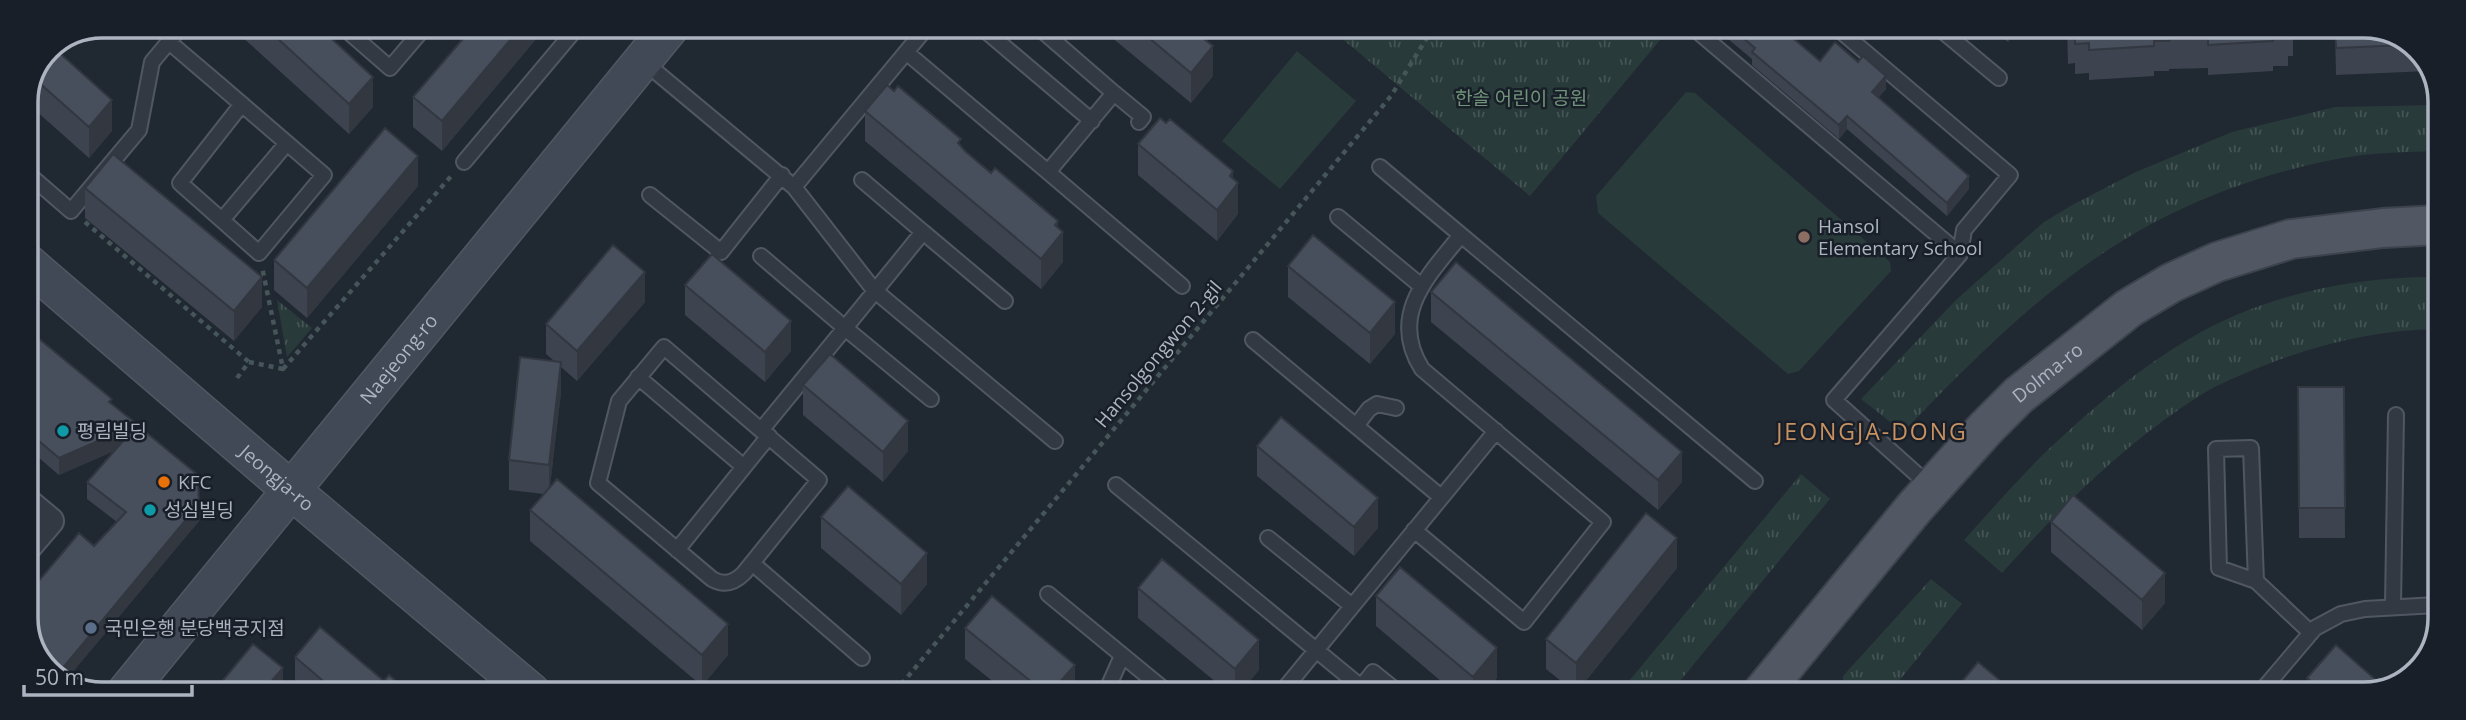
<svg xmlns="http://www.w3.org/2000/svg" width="2466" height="720" viewBox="0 0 2466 720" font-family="'Open Sans','Noto Sans KR',sans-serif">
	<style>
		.grass { fill: url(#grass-tufts) }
		.pitch { fill: #293a3a }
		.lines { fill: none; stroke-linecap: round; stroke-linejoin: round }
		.lane-casing { stroke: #515762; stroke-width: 18 }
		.street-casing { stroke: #515762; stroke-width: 30 }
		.secondary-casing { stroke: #515762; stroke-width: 40 }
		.primary-casing { stroke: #3d434d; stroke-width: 42 }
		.path { stroke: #465558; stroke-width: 4.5; stroke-dasharray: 5 5; stroke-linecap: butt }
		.lane { stroke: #333943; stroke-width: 14 }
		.street { stroke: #333943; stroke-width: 26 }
		.secondary { stroke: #424956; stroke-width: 37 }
		.primary { stroke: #515863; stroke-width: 38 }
		.wall { fill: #3d434f }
		.shaded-wall { fill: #323740 }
		.building { fill: #474e5c; stroke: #323740; stroke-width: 2 }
		.education-dot { fill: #8d6e63; stroke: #191f28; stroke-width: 2.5 }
		.culture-dot { fill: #0f9aa8; stroke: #191f28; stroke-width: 2.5 }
		.food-dot { fill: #e8710a; stroke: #191f28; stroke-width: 2.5 }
		.service-dot { fill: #5c6f8a; stroke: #191f28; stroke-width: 2.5 }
		.labels { text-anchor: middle; stroke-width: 5; stroke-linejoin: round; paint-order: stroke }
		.park-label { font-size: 19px; fill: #709479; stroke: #191f28 }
		.poi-label { font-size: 19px; fill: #adb4c1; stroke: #191f28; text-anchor: start }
		.street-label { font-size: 19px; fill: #adb4c1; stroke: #191f28 }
		.quarter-label { font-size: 23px; letter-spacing: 2px; fill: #c79162; stroke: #191f28 }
		.rim { fill: none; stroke: #adb4c1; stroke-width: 3.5 }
	</style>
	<defs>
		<pattern id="grass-tufts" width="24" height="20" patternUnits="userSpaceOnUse" patternTransform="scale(1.75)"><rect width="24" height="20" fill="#293a3a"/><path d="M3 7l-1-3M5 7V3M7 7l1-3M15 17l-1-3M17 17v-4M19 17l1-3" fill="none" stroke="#455455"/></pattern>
	</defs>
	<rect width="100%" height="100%" fill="#202832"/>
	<!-- grass -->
	<path class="grass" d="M1346,28H1670L1530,196L1339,36Z
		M2440,105L2439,151C2411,152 2383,152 2355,156C2276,168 2189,199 2122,241C2039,292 1970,363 1903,432L1861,399L1957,299L2044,222L2074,204L2136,172L2232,132L2335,107Z
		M2439,277V329C2373,330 2313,345 2253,370C2236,377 2219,384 2204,393C2127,441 2062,506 2002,573L1964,540C1996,505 2027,468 2063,436C2102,400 2143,366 2189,339C2262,295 2354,276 2439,277Z
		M277,300L312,328L287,357Z
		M1801,474L1830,499L1670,693H1619Z
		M1931,579L1962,604L1889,693H1843V676Z"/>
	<!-- pitch -->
	<path class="pitch" d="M1297,51L1356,101L1280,189L1222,141Z
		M1686,92L1695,93L1890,262L1891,271L1799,371L1788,374L1598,213L1596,196Z"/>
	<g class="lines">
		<!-- lane casing -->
		<g class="lane-casing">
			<path id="lane" d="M343,27L390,68L425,27
				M633,27L653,44
				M981,27L1092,121
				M1038,27L1114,93L1048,172L1182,286
				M1700,28L1697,31L1960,254
				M1837,28L2010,175L1964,230L1960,254L1834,400L1931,487
				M1939,28L1999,78
				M169,42C221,86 273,131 324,175L259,253L180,183L242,104
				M906,52L1048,172
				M643,61L794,187L874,290L1055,441
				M1114,93L1143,117L1139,122
				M464,162L575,30L571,27
				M1380,167L1461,235
				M26,172L71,211L139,130L152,62L182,26
				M862,180L923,232
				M794,187L927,27
				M650,195L721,252L782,175
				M1338,217L1420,285
				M222,220L287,143
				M761,256L845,328L762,429
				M1253,340L1441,497
				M664,347L819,480L744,573C734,583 724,586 712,579L598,483L619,401Z
				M638,377L744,467
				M931,399L845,328L923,232L1005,301
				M1356,426L1369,409L1377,404L1396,408
				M1116,485L1361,687L1373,672L1399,693
				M1414,530L1524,622L1603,522L1422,369C1388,315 1428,276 1461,235L1755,481
				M1268,538L1352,606
				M677,550L769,436
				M752,563L862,658
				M2256,581L2219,568L2216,449L2251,448L2256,581L2311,633
				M1048,594L1167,692
				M2393,606L2396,415
				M1106,692L1122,656
				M1281,693L1496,431
				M2259,694L2315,628L2341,614L2365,609L2437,605"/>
		</g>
		<!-- street casing -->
		<g class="street-casing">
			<path id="street" d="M26,501L50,521L26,549"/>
		</g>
		<!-- secondary casing -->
		<g class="secondary-casing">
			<g id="secondary">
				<path id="s1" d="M26,262L291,490L531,692"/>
				<path id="s2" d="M127,691L670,27"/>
			</g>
		</g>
		<!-- primary casing -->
		<g class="primary-casing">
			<g id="primary">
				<path id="s3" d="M1762,693L1915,507L1986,428L2019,395L2129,308L2171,283L2217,262L2291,239L2383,228L2439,225"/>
			</g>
		</g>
		<!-- path -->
		<path class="path" d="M85,222L249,362
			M283,369L453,174
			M237,378L249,362L283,369L262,267
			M895,692L1391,96L1433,28"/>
		<!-- lane -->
		<use href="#lane" class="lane"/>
		<!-- street -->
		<use href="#street" class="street"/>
		<!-- secondary -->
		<use href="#secondary" class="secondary"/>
		<!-- primary -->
		<use href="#primary" class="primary"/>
	</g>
	<!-- wall -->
	<path class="wall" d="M230,26H318L373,107L349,134Z
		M537,27V38L442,151L413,127V97Z
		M1099,27H1199L1208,42L1213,76L1191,103Z
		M1715,28H1781L1820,61L1886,89L1878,98L1969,189L1947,216L1847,129L1839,139L1752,65V59Z
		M1984,28H2019L2008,42L1994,30L1991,35Z
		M2067,28L2293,29V56H2288V66H2273V71L2208,75V68L2169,69V71H2154V76L2089,80V73L2075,74V63L2068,64Z
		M2335,29H2383L2421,53L2429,71L2336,75Z
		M49,48L112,131L89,158L26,102Z
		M865,111L961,147L1058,228L1063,262L1041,289L865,141Z
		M1138,144L1238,214L1217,241L1138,175Z
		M418,186L307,318L274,290V260Z
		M85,188L262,307L234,341L85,218Z
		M1288,266L1395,334L1370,364L1288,297Z
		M685,285L791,351L765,382L685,315Z
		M1431,292L1682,482L1658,510L1431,322Z
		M645,302L577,381L561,367V392L550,486L728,655L702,686L530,541V510L544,494L509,490V460L554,361L546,354V324Z
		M26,328L112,404L199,521L66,680L45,667L94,546L117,522L87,499V482L114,451L59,475L26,447Z
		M2436,330H2439L2438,399H2436Z
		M803,385L908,451L883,482L803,415Z
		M2298,387H2344L2345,538H2299Z
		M1257,446L1378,528L1354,556L1257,476Z
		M821,517L927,584L901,615L821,548Z
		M2051,522L2165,603L2142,630L2051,552Z
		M1677,568L1576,693L1546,669V639Z
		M1138,588L1259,670L1240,693L1228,692L1138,618Z
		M1376,596L1497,678L1484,693H1455L1376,626Z
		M965,628L1075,692H1006L965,659Z
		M295,657L384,681L409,692L299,691L295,688Z
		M2307,678L2364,694H2307Z"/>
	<!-- shaded-wall -->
	<path class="shaded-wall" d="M521,27H537V38L442,151V121Z
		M2008,28H2019L2008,42Z
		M1208,35V52L1213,46V76L1191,103V73L1204,39Z
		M1886,76V89L1872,105V92Z
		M373,77V107L349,134V104Z
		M112,100V131L89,158V127Z
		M1847,116V129L1839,139V125Z
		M418,156V186L307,318V288Z
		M1233,171V189L1238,183V214L1217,241V210L1230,176Z
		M1969,176V189L1947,216V203Z
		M1058,221V238L1063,232V262L1041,289V259L1055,225Z
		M645,272V302L577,381V351Z
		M262,277V307L234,341V311Z
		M1395,302V334L1370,364V333Z
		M791,321V351L765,382V352Z
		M561,362V392L549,495V465Z
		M908,421V451L883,482V452Z
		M137,424V441L59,475V458Z
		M1682,452V482L1658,510V480Z
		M1378,498V528L1354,556V527Z
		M199,504V521L66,680L57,675Z
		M1677,538V568L1576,693V663Z
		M927,553V584L901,615V584Z
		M2165,573V603L2142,630V600Z
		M728,624V655L702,686V655Z
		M1259,640V670L1240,693H1235V669Z
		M1497,648V678L1484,693H1473V677Z
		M1075,665V692H1051Z
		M283,668V691H263Z"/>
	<!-- building -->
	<path class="building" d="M264,26H318L373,77L349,104Z
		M473,27H521L442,121L413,97Z
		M1136,27H1199L1208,35L1204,39L1213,46L1191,73Z
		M1731,28H1781L1820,61L1835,42L1858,62L1863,56L1886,76L1872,92L1969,176L1947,203L1847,116L1839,125L1752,52L1755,48Z
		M2067,28L2287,29L2288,36H2273V41L2208,45V38L2168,39L2169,41H2154V46L2089,50V43L2075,44V33L2068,34Z
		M2335,29H2383L2408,45L2336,48Z
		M53,47L112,100L89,127L36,80L49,48Z
		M887,85L894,91L898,86L961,139L958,143L965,151L991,173L995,168L1058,221L1055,225L1063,232L1041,259L865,111Z
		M1160,118L1166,123L1170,119L1233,171L1230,176L1238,183L1217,210L1138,144Z
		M385,128L418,156L307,288L274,260Z
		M113,154L262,277L234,311L85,188Z
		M1313,235L1395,302L1370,333L1288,266Z
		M613,245L645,272L577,351L546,324Z
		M712,254L791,321L765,352L685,285Z
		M1456,262L1682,452L1658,480L1431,292Z
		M26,328L112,399L109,402L137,424L59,458L26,430Z
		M2436,330H2439L2438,368H2436Z
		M830,354L908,421L883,452L803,385Z
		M520,357L561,362L549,465L509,460Z
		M2298,387H2344L2345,508H2299Z
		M1281,417L1378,498L1354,527L1257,446Z
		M137,425L198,475L199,504L57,675L45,667L26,623V596L79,533L94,546L126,512L87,482Z
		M557,479L728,624L702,655L530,510Z
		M848,486L927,553L901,584L821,517Z
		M2073,495L2165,573L2142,600L2051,522Z
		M1646,513L1677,538L1576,663L1546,639Z
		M1162,559L1259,640L1235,669L1138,588Z
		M1400,567L1497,648L1473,677L1376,596Z
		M992,596L1075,665L1051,692H1044L965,628Z
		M320,627L384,681L389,675L409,692H336L295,657Z
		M253,644L283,668L263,691H214Z
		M2336,645L2384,687L2364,694H2326L2307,678Z
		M1978,662L2015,693H1958L1955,690Z"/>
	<!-- markers -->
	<circle class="education-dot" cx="1804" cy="237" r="7"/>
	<g class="culture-dot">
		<circle cx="63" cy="431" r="7"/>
		<circle cx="150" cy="510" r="7"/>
	</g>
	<circle class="food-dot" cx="164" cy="482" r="7"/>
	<circle class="service-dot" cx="91" cy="628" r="7"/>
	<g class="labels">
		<!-- park labels -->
		<g class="park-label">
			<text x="1521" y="105">한솔 어린이 공원</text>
		</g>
		<!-- poi labels -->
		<g class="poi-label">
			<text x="1818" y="233">Hansol<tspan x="1818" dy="22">Elementary School</tspan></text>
			<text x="77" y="438">평림빌딩</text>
			<text x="178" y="489">KFC</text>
			<text x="164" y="517">성심빌딩</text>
			<text x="105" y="635">국민은행 분당백궁지점</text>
		</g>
		<!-- street labels -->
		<g class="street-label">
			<text transform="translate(1158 354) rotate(-50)" y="7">Hansolgongwon 2-gil</text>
			<text dy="7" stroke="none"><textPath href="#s2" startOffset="429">Naejeong-ro</textPath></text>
			<text dy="7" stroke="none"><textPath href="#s3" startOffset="430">Dolma-ro</textPath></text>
			<text dy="7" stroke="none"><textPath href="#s1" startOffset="331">Jeongja-ro</textPath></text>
		</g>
		<!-- quarter labels -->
		<g class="quarter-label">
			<text x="1872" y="440">JEONGJA-DONG</text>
		</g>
	</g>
	<!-- crop -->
	<path d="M0 0H2466V720H0ZM102 38H2364A64 64 0 0 1 2428 102V618A64 64 0 0 1 2364 682H102A64 64 0 0 1 38 618V102A64 64 0 0 1 102 38Z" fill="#191f28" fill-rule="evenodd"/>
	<path class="rim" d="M102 38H2364A64 64 0 0 1 2428 102V618A64 64 0 0 1 2364 682H102A64 64 0 0 1 38 618V102A64 64 0 0 1 102 38Z"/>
	<!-- scale -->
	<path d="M24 685v10h168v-10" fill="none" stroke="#adb4c1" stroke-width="3.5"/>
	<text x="35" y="685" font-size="21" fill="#adb4c1" stroke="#191f28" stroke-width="5" paint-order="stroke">50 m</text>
</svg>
